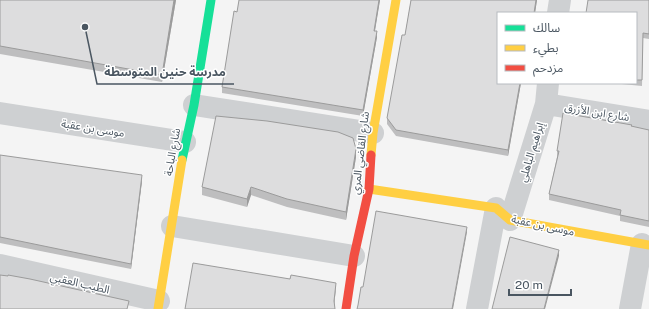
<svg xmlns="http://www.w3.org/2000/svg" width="649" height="309" viewBox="0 0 649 309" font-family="'Public Sans','Noto Sans Arabic',sans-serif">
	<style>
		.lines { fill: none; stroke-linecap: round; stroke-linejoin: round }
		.street { stroke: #ced0d2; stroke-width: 22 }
		.fast { stroke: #16e098; stroke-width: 9 }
		.slow { stroke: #ffcf43; stroke-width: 9 }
		.jam { stroke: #f24e42; stroke-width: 9 }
		.wall { fill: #bebebf }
		.shaded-wall { fill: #9b9b9b }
		.building { fill: #ddddde; stroke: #9b9b9b }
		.labels { text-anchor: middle; stroke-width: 3; stroke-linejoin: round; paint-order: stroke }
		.street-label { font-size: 11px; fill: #4a5661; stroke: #fff }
		.leader { fill: none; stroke: #4a5661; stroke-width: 1.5 }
		.callout-dot { fill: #4a5661; stroke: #fff; stroke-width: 1.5 }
		.callout-label { font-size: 12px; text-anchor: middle; font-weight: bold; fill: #4a5661; stroke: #fff; stroke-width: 3; stroke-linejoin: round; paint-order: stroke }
	</style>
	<rect width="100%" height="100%" fill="#f4f4f4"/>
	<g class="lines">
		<!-- street -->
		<path class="street" d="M558,13L560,0
			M546,104L649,121
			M194,105L373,133
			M0,113L185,142
			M510,220L546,104L548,83
			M172,226L354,256
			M0,265L159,301
			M477,309L496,208
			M630,309L642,244"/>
		<!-- fast -->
		<path class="fast" d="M182,160L194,105L211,0"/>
		<!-- slow -->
		<path class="slow" d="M371,155L373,133L396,0
			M369,189L496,208L510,220L649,245
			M158,309L182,160"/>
		<!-- jam -->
		<path class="jam" d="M346,309L354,256L369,189L371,155"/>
	</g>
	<!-- wall -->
	<path class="wall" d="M0,0H176L162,82L0,54Z
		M380,0L375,31L377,37L363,116L222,93V87L237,12Z
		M411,0H537L535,13H498V83H521L508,156L396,136L387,124V118L405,35Z
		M649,0V39L643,38L642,86L612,83H636V13Z
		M632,127L649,130V227L620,221V216L549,200V194L557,157V151Z
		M0,155L142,181L131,269L0,243Z
		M356,157L346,220L287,207L251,195L247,207L202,195V187Z"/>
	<!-- shaded-wall -->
	<path class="shaded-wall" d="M174,0H176L162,82V75Z
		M379,0H380L374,36V31Z
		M536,0H537L535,13H534Z
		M377,31V37L363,116V110Z
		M520,83H521L508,156V150Z
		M356,149V157L346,220V212Z
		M142,175V181L131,269V264Z
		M251,187V195L247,207V199Z
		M467,227V232L453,309H452Z
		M559,250V256L545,309H544Z
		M336,283V288L334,307V301Z"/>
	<!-- building -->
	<path class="building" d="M0,0H174L162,75L0,46Z
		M239,0H379L374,31H377L363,110L222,87L234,11L237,12Z
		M411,0H536L534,13H498V83H520L508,150L396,130L387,118L402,35H405Z
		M588,0H649V34L643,33L642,80H636V13H586Z
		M563,113L632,125L631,126L649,130V221L620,215L621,210L549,194L559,151H557Z
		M216,116L267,121L338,132L353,138L356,149L346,212L287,199L251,187L247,199L202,187Z
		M0,155L142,175L131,264L0,237Z
		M376,211L467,227L452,309H357L358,305L361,287H363Z
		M510,237L559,250L544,309H492Z
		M193,263L290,279L291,275L336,283L334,301L335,309H185Z
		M0,275L8,276V275L30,279L129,301L127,309H0Z"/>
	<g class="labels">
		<!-- street labels -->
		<g class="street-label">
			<text transform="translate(597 112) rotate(9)" y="4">شارع ابن الأزرق</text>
			<text transform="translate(93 128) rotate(9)" y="4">موسى بن عقبة</text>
			<text transform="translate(172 152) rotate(-80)" y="4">شارع الباحة</text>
			<text transform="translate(531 152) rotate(-73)" y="4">إبراهيم الباهلي</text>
			<text transform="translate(360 153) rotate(-83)" y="4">شارع القاضي المري</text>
			<text transform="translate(543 225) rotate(12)" y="4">موسى بن عقبة</text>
			<text transform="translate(80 283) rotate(13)" y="4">الطيب العقبي</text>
		</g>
	</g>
	<!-- callouts -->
	<path class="leader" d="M85 27L97 84H234"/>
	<circle class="callout-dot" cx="85" cy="27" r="4"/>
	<g class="callout-label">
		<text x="165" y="76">مدرسة حنين المتوسطة</text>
	</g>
	<!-- legend -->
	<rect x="497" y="12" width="140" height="72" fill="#ffffff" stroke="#b7bbc0"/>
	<rect x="505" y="25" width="20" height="6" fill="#16e098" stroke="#b7bbc0"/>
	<text x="533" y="32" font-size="12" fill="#4a5661">سالك</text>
	<rect x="505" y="45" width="20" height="6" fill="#ffcf43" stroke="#b7bbc0"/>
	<text x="533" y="52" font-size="12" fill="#4a5661">بطيء</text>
	<rect x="505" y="65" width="20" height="6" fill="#f24e42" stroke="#b7bbc0"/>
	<text x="533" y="72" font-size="12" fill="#4a5661">مزدحم</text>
	<!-- scale -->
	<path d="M509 289v6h62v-6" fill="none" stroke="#4a5661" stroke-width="2"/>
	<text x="515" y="289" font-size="12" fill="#4a5661" stroke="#ffffff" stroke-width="3" paint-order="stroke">20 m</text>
</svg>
